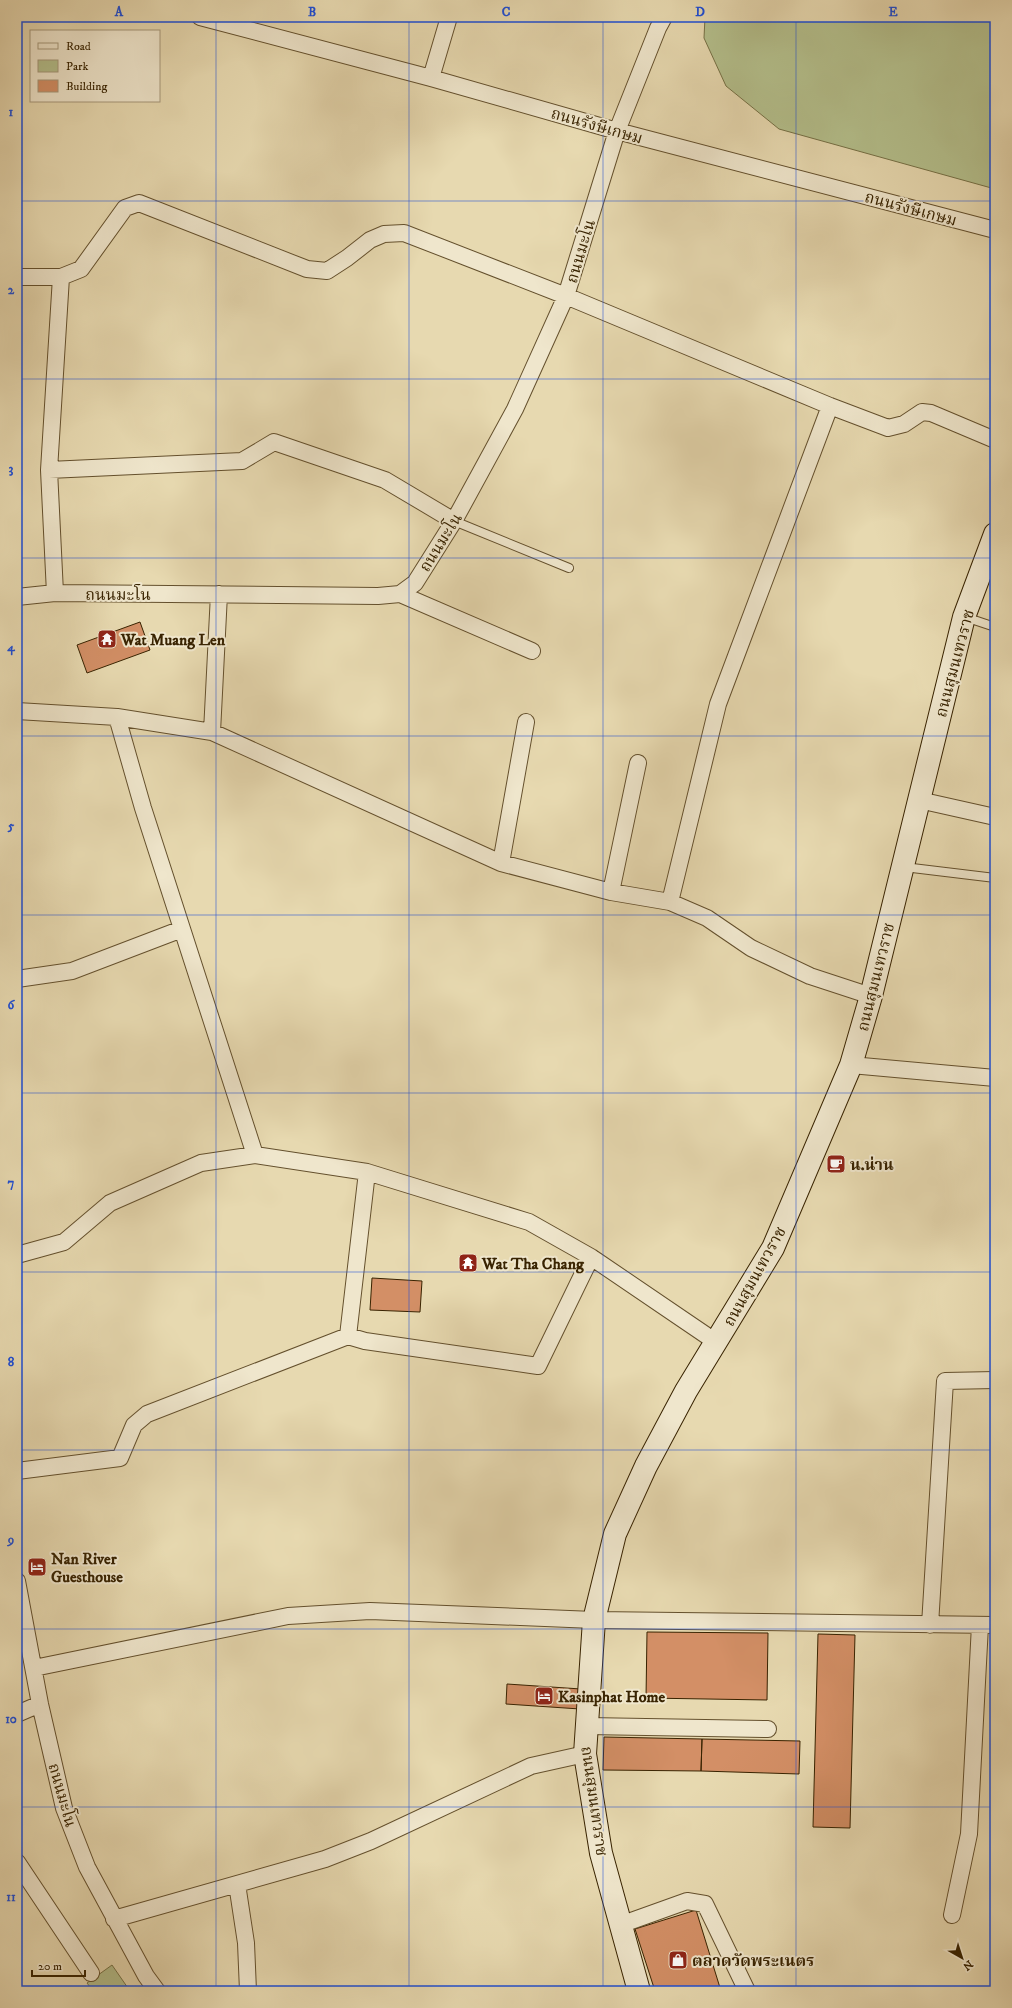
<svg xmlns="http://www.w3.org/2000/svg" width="1012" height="2008" viewBox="0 0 1012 2008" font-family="'IM FELL DW Pica','Noto Serif Thai',serif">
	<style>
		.green { fill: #b4bf8c; stroke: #767146 }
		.building { fill: #d38f66; stroke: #382301 }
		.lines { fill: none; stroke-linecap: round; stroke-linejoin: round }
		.lane-casing { stroke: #64502d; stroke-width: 10 }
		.street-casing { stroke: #64502d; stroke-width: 18 }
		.secondary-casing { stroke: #382301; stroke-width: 24 }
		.lane { stroke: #efe6cc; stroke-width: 8 }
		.street { stroke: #efe6cc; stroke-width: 16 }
		.secondary { stroke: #efe6cc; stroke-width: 22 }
		.grid { fill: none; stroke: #1d4ed8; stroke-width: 1; stroke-opacity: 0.55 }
		.labels { text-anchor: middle; stroke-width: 4; stroke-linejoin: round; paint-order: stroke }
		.street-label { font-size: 16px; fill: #382301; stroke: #efe6cc }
		.poi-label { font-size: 16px; font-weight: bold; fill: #382301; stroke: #efe6cc; text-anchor: start }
		.neatline { fill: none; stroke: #1d4ed8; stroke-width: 1.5 }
		.grid-label { font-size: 13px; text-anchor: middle; font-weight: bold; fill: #1d4ed8 }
	</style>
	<rect width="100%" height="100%" fill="#e7d9b0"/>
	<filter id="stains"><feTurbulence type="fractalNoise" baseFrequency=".005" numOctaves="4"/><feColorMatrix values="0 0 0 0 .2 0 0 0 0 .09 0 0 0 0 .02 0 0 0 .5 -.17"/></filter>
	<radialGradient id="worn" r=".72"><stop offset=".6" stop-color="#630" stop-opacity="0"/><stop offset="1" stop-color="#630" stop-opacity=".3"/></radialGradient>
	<!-- green -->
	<path class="green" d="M705,17H995V189L779,129L726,86L704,38Z
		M112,1965L130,1991H93L87,1983Z"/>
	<!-- building -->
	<path class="building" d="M140,622L150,650L87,673L77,645Z
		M372,1278L422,1281L420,1312L370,1310Z
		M647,1632L768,1633L767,1700L646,1698Z
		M818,1634L855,1635L850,1828L813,1827Z
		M507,1684L581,1689L580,1709L506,1704Z
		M604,1737L702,1739L701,1771L603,1770Z
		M702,1739L800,1741L799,1774L701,1771Z
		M696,1910L721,1991H655L635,1929Z"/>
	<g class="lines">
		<!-- lane casing -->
		<g class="lane-casing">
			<path id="lane" d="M454,521L569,568
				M965,617L995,627
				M904,867L995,878"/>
		</g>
		<!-- street casing -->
		<g class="street-casing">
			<path id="street" d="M200,17L431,78L617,131L995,230
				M431,78L449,17
				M17,277H61L81,269L125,208L139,203L307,269L327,271L347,258L370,240L384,234L404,233L566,296L830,406L888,428L904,424L922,412L931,413L995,440
				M49,470L242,461L274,442L385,480L454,521
				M55,593L49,470L61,277
				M400,594L532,651
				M17,597L55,593L378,596L400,594L415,583L454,521L515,409L566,296L617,131L658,28L664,17
				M17,711L117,717L212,732L501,863L611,892L670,902L707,918L751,948L810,976L871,996
				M117,717L143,808L255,1155
				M212,732L219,594
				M919,800L995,817
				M501,863L526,722
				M611,892L638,763
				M670,902L718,704L830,406
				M17,979L72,971L182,929
				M851,1065L995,1078
				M17,1255L64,1242L110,1203L201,1163L255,1155L367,1172L529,1222L591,1257L716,1342
				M348,1336L367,1172
				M17,1471L120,1458L134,1425L147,1414L348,1336L365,1341L538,1366L591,1257
				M17,1581L40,1704L64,1808L87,1867L146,1976L157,1991
				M930,1625L945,1381L995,1380
				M34,1668L288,1616L370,1611L594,1620L995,1625
				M17,1714L40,1704
				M587,1726L768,1729
				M17,1862L91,1973
				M237,1884L246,1943L248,1991
				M952,1915L969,1834L980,1625
				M114,1919L325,1859L371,1841L531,1766L585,1754
				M620,1925L687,1901L705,1904L747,1991"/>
		</g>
		<!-- secondary casing -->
		<g class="secondary-casing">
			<path id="secondary" d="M639,1991L601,1853L585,1754L594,1620L615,1534L646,1466L686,1391L773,1248L851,1065L871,996L964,617L995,534"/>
		</g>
		<!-- lane -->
		<use href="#lane" class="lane"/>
		<!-- street -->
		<use href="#street" class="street"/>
		<!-- secondary -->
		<use href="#secondary" class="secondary"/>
	</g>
	<!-- grid -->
	<path class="grid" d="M216,17V1991M409,17V1991M603,17V1991M796,17V1991M17,201H995M17,379H995M17,558H995M17,736H995M17,915H995M17,1093H995M17,1272H995M17,1450H995M17,1629H995M17,1807H995"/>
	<!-- icons -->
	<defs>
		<g id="temple-square" transform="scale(1)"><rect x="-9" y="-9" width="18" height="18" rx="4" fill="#8f2418" stroke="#efe6cc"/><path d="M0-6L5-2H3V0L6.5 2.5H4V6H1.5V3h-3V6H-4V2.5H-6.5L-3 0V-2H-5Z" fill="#fff"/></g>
		<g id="cafe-square" transform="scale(1)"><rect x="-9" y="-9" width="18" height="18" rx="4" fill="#8f2418" stroke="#efe6cc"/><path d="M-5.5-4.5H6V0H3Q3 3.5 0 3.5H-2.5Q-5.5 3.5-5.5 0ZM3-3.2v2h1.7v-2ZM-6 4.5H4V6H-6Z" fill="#fff"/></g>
		<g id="hotel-square" transform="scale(1)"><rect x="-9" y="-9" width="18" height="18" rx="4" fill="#8f2418" stroke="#efe6cc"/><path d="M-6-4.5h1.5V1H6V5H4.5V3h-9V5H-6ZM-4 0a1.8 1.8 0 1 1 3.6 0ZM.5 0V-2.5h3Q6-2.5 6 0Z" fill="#fff"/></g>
		<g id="shop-square" transform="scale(1)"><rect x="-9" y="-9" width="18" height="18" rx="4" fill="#8f2418" stroke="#efe6cc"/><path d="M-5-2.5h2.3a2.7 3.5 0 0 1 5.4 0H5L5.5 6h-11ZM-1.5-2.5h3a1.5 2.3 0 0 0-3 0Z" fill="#fff"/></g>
	</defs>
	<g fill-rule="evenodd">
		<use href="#temple-square" x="107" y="639"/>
		<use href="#cafe-square" x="836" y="1164"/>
		<use href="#temple-square" x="468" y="1263"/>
		<use href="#hotel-square" x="37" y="1567"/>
		<use href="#hotel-square" x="544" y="1696"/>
		<use href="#shop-square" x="678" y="1960"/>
	</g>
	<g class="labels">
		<!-- street labels -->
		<g class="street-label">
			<text transform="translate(597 125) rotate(16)" y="6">ถนนรังษีเกษม</text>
			<text transform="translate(911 208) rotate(15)" y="6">ถนนรังษีเกษม</text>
			<text transform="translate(580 251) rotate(-73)" y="6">ถนนมะโน</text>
			<text transform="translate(440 542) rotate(-58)" y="6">ถนนมะโน</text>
			<text x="118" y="600">ถนนมะโน</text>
			<text transform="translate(954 663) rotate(-75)" y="6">ถนนสุมนเทวราช</text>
			<text transform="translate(875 977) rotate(-76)" y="6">ถนนสุมนเทวราช</text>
			<text transform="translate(754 1276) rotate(-61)" y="6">ถนนสุมนเทวราช</text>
			<text transform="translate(63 1795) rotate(74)" y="6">ถนนมะโน</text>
			<text transform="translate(595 1801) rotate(82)" y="6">ถนนสุมนเทวราช</text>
		</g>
		<!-- poi labels -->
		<g class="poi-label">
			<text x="121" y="645">Wat Muang Len</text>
			<text x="850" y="1170">น.น่าน</text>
			<text x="482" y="1269">Wat Tha Chang</text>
			<text x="51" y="1564">Nan River<tspan x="51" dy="18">Guesthouse</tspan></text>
			<text x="558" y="1702">Kasinphat Home</text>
			<text x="692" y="1966">ตลาดวัดพระเนตร</text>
		</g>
	</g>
	<!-- margin -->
	<rect width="1012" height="2008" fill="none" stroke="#e7d9b0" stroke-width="44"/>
	<!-- legend -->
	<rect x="30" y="30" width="130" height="72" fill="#efe6cc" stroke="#a6987b"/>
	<rect x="38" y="43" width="20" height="6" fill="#efe6cc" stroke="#a6987b"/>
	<text x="66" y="50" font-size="12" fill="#382301">Road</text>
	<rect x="38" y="60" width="20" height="12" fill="#b4bf8c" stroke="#a6987b"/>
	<text x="66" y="70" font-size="12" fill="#382301">Park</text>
	<rect x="38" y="80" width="20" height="12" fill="#d38f66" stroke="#a6987b"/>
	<text x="66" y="90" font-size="12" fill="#382301">Building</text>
	<!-- north arrow -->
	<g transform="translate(962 1958) rotate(141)" stroke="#efe6cc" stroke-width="3" paint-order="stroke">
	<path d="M0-3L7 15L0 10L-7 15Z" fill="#382301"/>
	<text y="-6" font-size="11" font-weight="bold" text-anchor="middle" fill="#382301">N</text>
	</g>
	<!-- scale -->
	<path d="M32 1970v6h53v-6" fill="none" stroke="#382301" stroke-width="2"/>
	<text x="38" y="1970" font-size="12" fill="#382301" stroke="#efe6cc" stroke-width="3" paint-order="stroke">20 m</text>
	<rect x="22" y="22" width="968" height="1964" class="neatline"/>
	<g class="grid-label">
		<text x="119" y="16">A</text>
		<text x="312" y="16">B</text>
		<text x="506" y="16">C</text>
		<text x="700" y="16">D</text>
		<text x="893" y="16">E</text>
		<text x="11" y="116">1</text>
		<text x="11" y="294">2</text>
		<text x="11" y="473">3</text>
		<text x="11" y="651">4</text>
		<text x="11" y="830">5</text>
		<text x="11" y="1009">6</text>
		<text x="11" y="1187">7</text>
		<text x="11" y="1366">8</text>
		<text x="11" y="1544">9</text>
		<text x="11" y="1723">10</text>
		<text x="11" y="1901">11</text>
	</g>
	<rect width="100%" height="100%" filter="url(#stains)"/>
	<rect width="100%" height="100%" fill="url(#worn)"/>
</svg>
